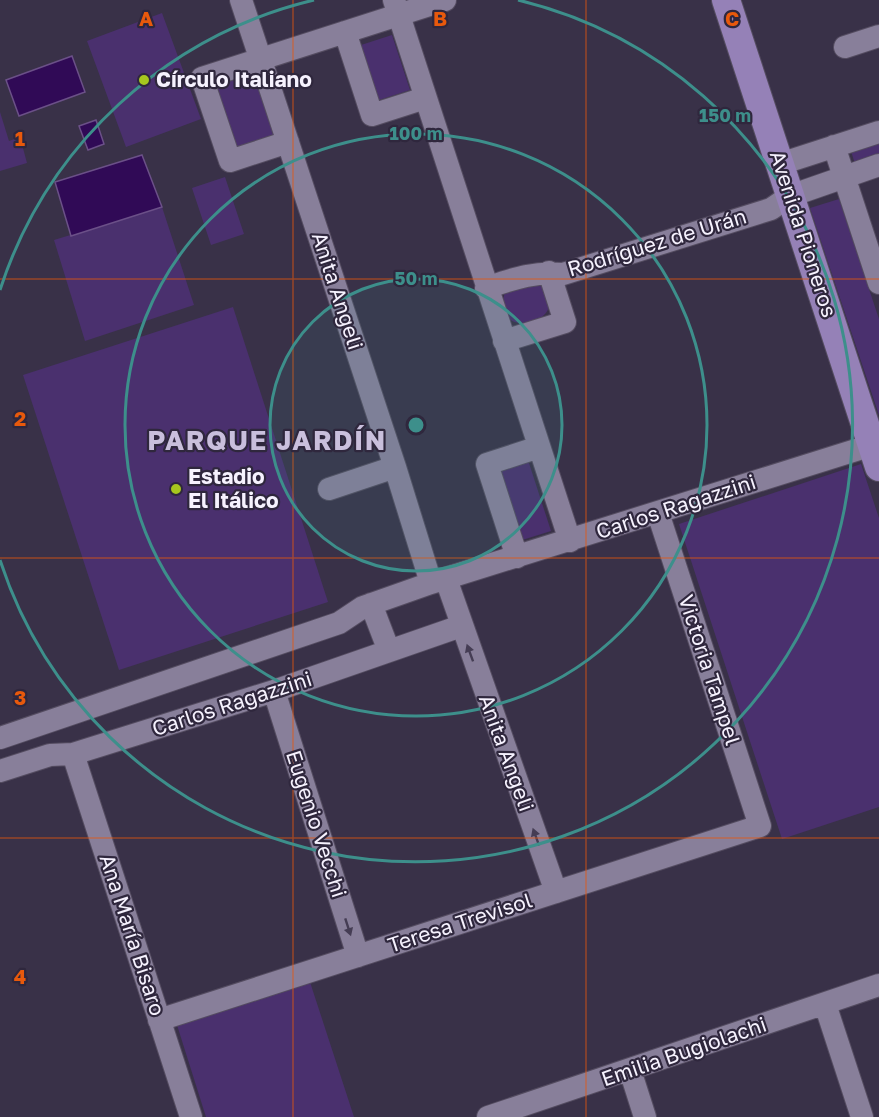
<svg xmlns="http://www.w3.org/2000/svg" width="879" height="1117" viewBox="0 0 879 1117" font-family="'Golos Text',sans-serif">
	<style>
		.green { fill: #4a306e }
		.water { fill: #300a56; stroke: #6b5088; stroke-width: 1.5 }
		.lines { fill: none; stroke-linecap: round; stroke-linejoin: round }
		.minor-casing { stroke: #544c60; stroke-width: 24 }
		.major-casing { stroke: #544c60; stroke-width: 30 }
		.minor { stroke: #887f9a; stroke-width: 22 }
		.major { stroke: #9581b7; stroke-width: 28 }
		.oneway { fill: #453d54 }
		.grid { fill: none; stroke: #e8590c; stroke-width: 1.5; stroke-opacity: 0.55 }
		.ring { fill: none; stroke: #3d8f8b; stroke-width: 3 }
		.poi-dot { fill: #a7c71e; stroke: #2f273d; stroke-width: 2 }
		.labels { text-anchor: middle; stroke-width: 4.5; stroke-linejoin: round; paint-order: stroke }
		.poi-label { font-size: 21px; font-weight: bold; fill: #f6f2fe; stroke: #2f273d; text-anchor: start }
		.street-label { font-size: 21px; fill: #f6f2fe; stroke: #2f273d }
		.district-label { font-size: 27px; font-weight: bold; letter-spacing: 1.5px; fill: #c9bfdc; stroke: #2f273d }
		.grid-label { font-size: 20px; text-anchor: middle; font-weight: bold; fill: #e8590c; stroke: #2f273d; stroke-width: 4.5; stroke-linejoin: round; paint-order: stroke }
		.centre { fill: #3d8f8b; stroke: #2f273d; stroke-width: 3 }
		.ring-label { font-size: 18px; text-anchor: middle; font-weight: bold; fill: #3d8f8b; stroke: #2f273d; stroke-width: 4.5; stroke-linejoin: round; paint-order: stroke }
	</style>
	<rect width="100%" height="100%" fill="#393148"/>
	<!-- green -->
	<path class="green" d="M162,13L201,119L126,147L87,41Z
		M392,35L410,90L379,100L361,45Z
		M256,70L278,135L234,149L213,85Z
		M0,112L9,141L20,137L27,163L0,171Z
		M879,141V156L855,164L851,151Z
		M225,177L244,234L211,245L192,188Z
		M839,199L879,319V415L810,208Z
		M162,207L194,305L85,341L54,240Z
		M538,283C581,320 489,347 505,292Z
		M233,307L328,602L119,670L23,375Z
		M528,460L551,531L519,541L496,470Z
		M861,464L879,518V807L782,839L679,524Z
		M310,982L354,1117H206L177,1025Z"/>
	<!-- water -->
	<path class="water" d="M72,56L85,92L19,116L6,80Z
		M96,120L104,144L88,150L79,126Z
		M142,155L162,207L71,236L55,182Z"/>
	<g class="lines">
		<!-- minor casing -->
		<g class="minor-casing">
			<path id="minor" d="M241,0L395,467L431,583
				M394,0L570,541
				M345,32L372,115L425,98
				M845,47L879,36
				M288,142L230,161L202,78L445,0
				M834,146L879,283
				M780,164L879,132
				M486,288C513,279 534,271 563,274L771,209L790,196L879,165
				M504,341L565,322L549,272
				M329,489L395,467
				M517,557L487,464L539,447
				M446,579L556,892
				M371,604L389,651
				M274,691L358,956
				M0,738L339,623L363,607L431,583L872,445
				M73,754L191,1117
				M0,771L50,755L73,754L274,691L461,626
				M825,1004L862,1117
				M159,1020L760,826L658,513
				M630,1070L645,1117
				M488,1117L879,985"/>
		</g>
		<!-- major casing -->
		<g class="major-casing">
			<path id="major" d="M726,0L879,467"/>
		</g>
		<!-- minor -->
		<use href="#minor" class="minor"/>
		<!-- major -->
		<use href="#major" class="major"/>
	</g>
	<!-- one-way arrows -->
	<defs><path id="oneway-solid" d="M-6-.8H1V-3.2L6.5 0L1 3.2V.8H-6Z" transform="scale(1.5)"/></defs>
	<g class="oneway">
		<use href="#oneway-solid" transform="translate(470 653) rotate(-110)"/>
		<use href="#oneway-solid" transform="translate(536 837) rotate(-110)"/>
		<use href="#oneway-solid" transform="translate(348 927) rotate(72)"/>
	</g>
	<!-- grid -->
	<path class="grid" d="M293,0V1117M586,0V1117M0,279H879M0,558H879M0,838H879"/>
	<!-- distance rings -->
	<circle cx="416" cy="425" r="146" fill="#3d8f8b" fill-opacity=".12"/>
	<g class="ring">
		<circle cx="416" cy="425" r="146"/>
		<circle cx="416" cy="425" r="291"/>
		<path d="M0 290A437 437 0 0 1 314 0M518 0A437 437 0 1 1 0 560"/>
	</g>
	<!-- markers -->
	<g class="poi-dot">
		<circle cx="144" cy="80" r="6"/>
		<circle cx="176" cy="489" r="6"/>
	</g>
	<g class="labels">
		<!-- poi labels -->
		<g class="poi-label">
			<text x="156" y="87">Círculo Italiano</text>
			<text x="188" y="484">Estadio<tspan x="188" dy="24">El Itálico</tspan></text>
		</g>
		<!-- street labels -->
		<g class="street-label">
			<text transform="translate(803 234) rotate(72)" y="7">Avenida Pioneros</text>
			<text transform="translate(657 243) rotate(-17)" y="7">Rodríguez de Urán</text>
			<text transform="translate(337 291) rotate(72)" y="7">Anita Angeli</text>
			<text transform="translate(676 507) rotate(-18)" y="7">Carlos Ragazzini</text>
			<text transform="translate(709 670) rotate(72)" y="7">Victoria Tampel</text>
			<text transform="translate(232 704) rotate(-18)" y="7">Carlos Ragazzini</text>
			<text transform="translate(506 753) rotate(70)" y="7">Anita Angeli</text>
			<text transform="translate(316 824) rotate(72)" y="7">Eugenio Vecchi</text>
			<text transform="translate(460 923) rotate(-18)" y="7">Teresa Trevisol</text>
			<text transform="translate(132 935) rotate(72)" y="7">Ana María Bisaro</text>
			<text transform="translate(684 1052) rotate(-19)" y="7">Emilia Bugiolachi</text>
		</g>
		<!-- district labels -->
		<g class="district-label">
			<text x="267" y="450">PARQUE JARDÍN</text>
		</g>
	</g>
	<g class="grid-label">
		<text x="146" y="26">A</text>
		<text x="440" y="26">B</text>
		<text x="732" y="26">C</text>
		<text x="20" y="146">1</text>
		<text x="20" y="426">2</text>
		<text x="20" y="705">3</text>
		<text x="20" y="984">4</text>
	</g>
	<circle cx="416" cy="425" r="9" class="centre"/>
	<g class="ring-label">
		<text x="725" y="122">150 m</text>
		<text x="416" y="140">100 m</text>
		<text x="416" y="285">50 m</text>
	</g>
</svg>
